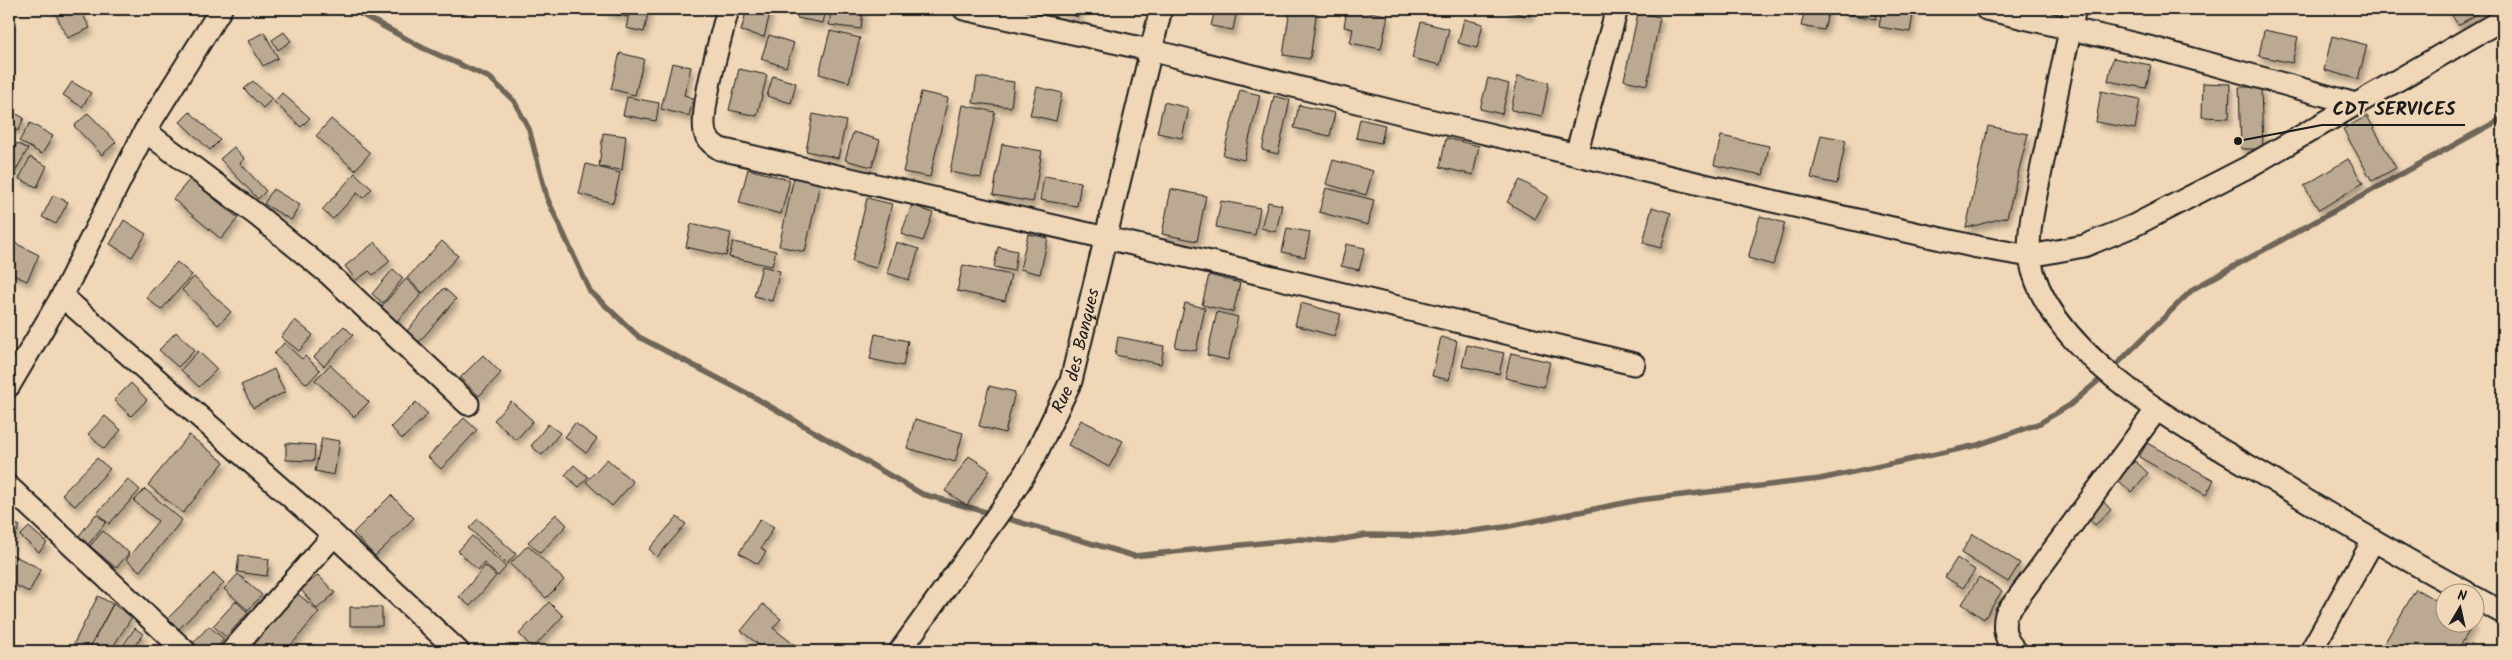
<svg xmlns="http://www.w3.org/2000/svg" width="2512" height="660" viewBox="0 0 2512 660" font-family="Kalam,sans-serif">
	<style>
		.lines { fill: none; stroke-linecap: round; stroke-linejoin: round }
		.stream { stroke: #6f6659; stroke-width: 5.5 }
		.building { fill: #bba991; stroke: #1c1c1c; filter: url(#shadow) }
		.minor-casing { stroke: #1c1c1c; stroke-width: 25 }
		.minor { stroke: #efd7b7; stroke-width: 21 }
		.labels { text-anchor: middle; stroke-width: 4.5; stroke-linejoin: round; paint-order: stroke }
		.street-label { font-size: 18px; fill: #1c1c1c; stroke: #efd7b7 }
		.leader { fill: none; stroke: #1c1c1c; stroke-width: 2 }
		.callout-dot { fill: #1c1c1c; stroke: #efd7b7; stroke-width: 2 }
		.callout-label { font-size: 19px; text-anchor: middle; font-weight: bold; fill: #1c1c1c; stroke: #efd7b7; stroke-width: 4.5; stroke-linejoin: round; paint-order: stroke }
	</style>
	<defs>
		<filter id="shadow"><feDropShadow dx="3" dy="5.5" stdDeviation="2.5" flood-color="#0004"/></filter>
	</defs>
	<rect width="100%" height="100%" fill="#efd7b7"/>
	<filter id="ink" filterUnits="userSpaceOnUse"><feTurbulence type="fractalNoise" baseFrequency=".02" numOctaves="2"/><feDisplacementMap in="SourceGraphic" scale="10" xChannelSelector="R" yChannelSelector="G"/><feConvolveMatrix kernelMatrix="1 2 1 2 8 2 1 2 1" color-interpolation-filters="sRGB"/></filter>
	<g filter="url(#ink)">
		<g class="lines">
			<!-- stream -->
			<path class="stream" d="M352,9L423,48L490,78L514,101L529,129L547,198L590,291L639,337L754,397L922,494L993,514
				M2112,369L2193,289L2503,118
				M1002,517L1134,556L1300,539L1333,541L1366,535L1432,536L1505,527L1639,500L1820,479L1978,445L2040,423L2070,405L2105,375"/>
		</g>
		<!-- building -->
		<path class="building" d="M58,9H80L90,28L68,38L54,11Z
			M606,9H629L627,17L606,12Z
			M630,9H649L644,32L626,28Z
			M747,9H771L764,37L741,31Z
			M798,9H826L823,23L797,18Z
			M831,9H863L861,29L829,25Z
			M1056,9H1081L1078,17Z
			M1215,9H1237L1233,30L1211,26Z
			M1290,9H1317L1310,59L1283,55Z
			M1347,9L1388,15L1381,49L1350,43L1353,29L1344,27Z
			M1505,9H1532L1530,16L1505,11Z
			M1805,9H1829L1824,30L1801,26Z
			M1842,9H1878L1876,19L1842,13Z
			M1882,9H1914L1910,32L1879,27Z
			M2448,9H2486L2458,25Z
			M1638,13L1660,17L1647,85L1624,80Z
			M1464,19L1483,24L1477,48L1458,43Z
			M1421,22L1449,29L1440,65L1412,58Z
			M2264,30L2298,37L2292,63L2259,56Z
			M830,31L860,38L849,82L819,74Z
			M264,32L278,58L263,66L248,41Z
			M284,32L291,41L278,50L272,40Z
			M769,35L794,43L786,67L761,59Z
			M2332,36L2367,45L2358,79L2324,70Z
			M620,53L644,59L635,95L611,89Z
			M2113,58L2151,65L2146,88L2108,81Z
			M672,63L691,67L684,95L693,98L689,116L661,109Z
			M739,69L767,75L757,116L729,110Z
			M773,76L796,83L791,103L767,96Z
			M1518,76L1549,82L1542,116L1511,110Z
			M977,77L1014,82L1011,107L973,103Z
			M1488,78L1509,84L1502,114L1480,109Z
			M253,81L272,99L263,108L244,89Z
			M72,82L91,93L82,107L63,95Z
			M2203,83L2230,84L2229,118L2202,117Z
			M1037,87L1062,93L1056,121L1030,115Z
			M2239,87H2261L2263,149H2241Z
			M1240,90L1260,95L1244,160L1223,155Z
			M2101,91L2140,99L2135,129L2096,122Z
			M921,92L948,98L930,177L903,172Z
			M282,93L310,118L301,127L274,102Z
			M1274,96L1290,100L1278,154L1262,150Z
			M627,97L659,103L656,121L623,115Z
			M1164,102L1189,108L1182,138L1157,133Z
			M963,105L995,112L981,178L950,172Z
			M1299,105L1335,113L1330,136L1294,128Z
			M9,110L24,118L18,131L9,126Z
			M190,112L220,140L210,150L180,122Z
			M88,113L116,142L102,155L74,126Z
			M813,114L846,121L838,158L806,151Z
			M2367,116L2396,168L2372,181L2343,129Z
			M331,119L370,153L355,170L316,136Z
			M1360,119L1385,125L1381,143L1356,138Z
			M30,123L53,136L42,154L19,141Z
			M1988,126L2028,134L2007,217L1966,228Z
			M853,132L880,140L872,167L845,160Z
			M603,133L626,136L622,170L599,167Z
			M1821,135L1846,140L1837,184L1811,178Z
			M1721,136L1769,146L1763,175L1714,165Z
			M1446,138L1479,146L1473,175L1440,167Z
			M17,143L28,149L13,175L9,173V159Z
			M1002,144L1042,151L1033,202L993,195Z
			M234,147L245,159L240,163L266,191L258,199L220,159Z
			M30,157L47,166L37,187L19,179Z
			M2348,159L2363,183L2319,210L2304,186Z
			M1333,160L1373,171L1366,195L1326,184Z
			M586,164L620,173L613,203L579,194Z
			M748,169L790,180L781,214L739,203Z
			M355,173L372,189L363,198L357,193L333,219L322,210Z
			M1044,176L1081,182L1077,206L1040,200Z
			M794,177L820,183L805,252L779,246Z
			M190,179L238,218L221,239L173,199Z
			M1520,180L1548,196L1535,219L1507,202Z
			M1326,188L1374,200L1368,225L1319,212Z
			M273,189L300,205L291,220L264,204Z
			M1171,189L1206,196L1197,241L1162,234Z
			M53,195L68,202L56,224L42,217Z
			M867,198L892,204L876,268L852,262Z
			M1221,201L1260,208L1255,235L1216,227Z
			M1268,202L1282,205L1276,232L1261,228Z
			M912,205L933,213L923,241L901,234Z
			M1652,207L1671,213L1661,248L1643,243Z
			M1760,216L1785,223L1773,265L1748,258Z
			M124,220L146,234L132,257L110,244Z
			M691,224L731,233L726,256L686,247Z
			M1287,228L1310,232L1305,257L1282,252Z
			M1028,234L1048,238L1040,274L1020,269Z
			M442,241L458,256L423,293L407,278Z
			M375,242L390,261L373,275L369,271L356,280L345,266Z
			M733,242L776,251L772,266L729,257Z
			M896,242L919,249L909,280L887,273Z
			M15,243L39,255L27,281L9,273V256Z
			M1346,244L1365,248L1359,270L1341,266Z
			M998,247L1017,251L1014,271L994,267Z
			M177,262L192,275L161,310L146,297Z
			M963,265L1011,275L1005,301L957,291Z
			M762,266L780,271L772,301L754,296Z
			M393,269L403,278L383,303L372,294Z
			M1209,275L1240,283L1233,312L1202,305Z
			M194,277L231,312L218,325L182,290Z
			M406,279L422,294L397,321L381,307Z
			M444,288L456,299L419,342L406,332Z
			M1185,303L1205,308L1196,351L1175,347Z
			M1301,303L1341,314L1334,336L1295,325Z
			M1217,312L1238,317L1228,360L1207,355Z
			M295,320L313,335L299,351L281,337Z
			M344,326L353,335L324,366L314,357Z
			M176,332L195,350L178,367L159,350Z
			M875,334L908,341L903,366L870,359Z
			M1118,337L1164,346L1161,364L1115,355Z
			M1441,337L1457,341L1449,380L1432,376Z
			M284,343L302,359L305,356L320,370L307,384L274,354Z
			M1467,345L1504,353L1499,374L1462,366Z
			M198,351L217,369L199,387L181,370Z
			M1511,353L1550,362L1544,387L1505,378Z
			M483,355L501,373L479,396L460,378Z
			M330,365L369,402L354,417L315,380Z
			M274,369L285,392L253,408L241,385Z
			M131,383L147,400L131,416L114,400Z
			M989,386L1015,392L1005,433L979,426Z
			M511,401L533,421L516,440L494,420Z
			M416,402L428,414L402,439L391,427Z
			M105,416L121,430L104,449L88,434Z
			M464,418L477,430L441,469L428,457Z
			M915,419L963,433L955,462L907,448Z
			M1081,420L1123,441L1109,467L1068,445Z
			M575,423L597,439L586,453L565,437Z
			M548,424L560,433L542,455L531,446Z
			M189,435L224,462L183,513L148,485Z
			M322,438L340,441L334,475L315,471Z
			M286,443L315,445L314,461L286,460Z
			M2147,443L2214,480L2206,495L2139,457Z
			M969,456L990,470L967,505L945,491Z
			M97,458L110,469L75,506L62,494Z
			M607,459L633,482L612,506L586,482Z
			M2135,461L2148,473L2131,492L2118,480Z
			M574,465L588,477L579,487L565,475Z
			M128,479L140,490L109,524L97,513Z
			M145,489L182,520L140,571L126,560L158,521L134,501Z
			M391,495L414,518L375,556L353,533Z
			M2104,502L2111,510L2095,525L2087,518Z
			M96,514L106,522L88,545L78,537Z
			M556,514L567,525L540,553L528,542Z
			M677,517L686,524L657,557L649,549Z
			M478,519L516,554L507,564L469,528Z
			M760,519L774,527L761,548L766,552L758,564L739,553Z
			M9,521L20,526L10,546L9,545Z
			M29,527L47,543L39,552L20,536Z
			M103,531L129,553L116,568L90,546Z
			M1973,534L2020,563L2008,582L1961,553Z
			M472,536L506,567L498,576L484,563L478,570L458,551Z
			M528,545L564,580L546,598L510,564Z
			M9,553L41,569L29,592L9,582Z
			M239,555L269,559L267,576L237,572Z
			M1957,558L1975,570L1963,588L1945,577Z
			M485,566L496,576L470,606L459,597Z
			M214,573L224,583L179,629L168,618Z
			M238,574L262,595L248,610L224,589Z
			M318,575L335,593L317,609L301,590Z
			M1979,577L2002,591L1984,619L1962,604Z
			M2416,589L2444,605V622L2474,623L2457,651H2385L2381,649Z
			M297,593L319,612L286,651H249Z
			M98,596L113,604L88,651H70Z
			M236,601L248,613L226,637L213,626Z
			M549,602L563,616L533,648L519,634Z
			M113,604L132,617L110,651H88Z
			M763,604L781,619L773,628L797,647L793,651H767L741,631Z
			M350,607H382V626H350Z
			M209,626L224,639L214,651H197L191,645Z
			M135,628L143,634L131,651H119Z"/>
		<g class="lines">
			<!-- minor casing -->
			<g class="minor-casing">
				<g id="minor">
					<path d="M728,9C722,34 697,115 706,136C709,142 714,145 720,149L1219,264L1634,364"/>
					<path d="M964,9L1150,50L1404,114L1768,200L1977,247L2030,256L2084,246L2133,226L2248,167L2503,19"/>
					<path d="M1986,9L2157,49L2356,104"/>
					<path d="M2075,9C2063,59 2054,110 2043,161C2038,188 2026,232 2030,258C2046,357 2196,434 2274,481C2338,520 2401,557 2466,592"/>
					<path d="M145,131L258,216L329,274L468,404"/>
					<path d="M1576,154L1617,9"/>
					<path d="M62,296L334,535L458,651"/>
					<path d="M9,386L62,296L145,131L221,9"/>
					<path d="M9,487L185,651"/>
					<path d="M2474,597L2503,613"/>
					<path d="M232,651L334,535"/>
					<path id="s1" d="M900,651L1009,499L1034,458L1071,381L1161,9"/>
					<path d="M2016,651C2005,640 2002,629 2006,614L2157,409"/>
					<path d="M2311,651L2373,541"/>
				</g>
			</g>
			<!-- minor -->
			<use href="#minor" class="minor"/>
		</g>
	</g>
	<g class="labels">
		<!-- street labels -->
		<g class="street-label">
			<text dy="6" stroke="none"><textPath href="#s1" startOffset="351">Rue des Banques</textPath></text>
		</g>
	</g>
	<!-- callouts -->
	<path class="leader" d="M2238 141L2322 125H2465"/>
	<circle class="callout-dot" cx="2238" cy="141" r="5"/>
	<g class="callout-label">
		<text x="2394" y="115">CDT SERVICES</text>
	</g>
	<!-- margin -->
	<rect width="2512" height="660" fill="none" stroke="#efd7b7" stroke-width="30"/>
	<rect x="15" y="15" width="2482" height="630" fill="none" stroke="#1c1c1c" stroke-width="2" filter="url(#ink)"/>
	<!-- north arrow -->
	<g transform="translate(2460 608) rotate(9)"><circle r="24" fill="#efd7b7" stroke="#9b8c79"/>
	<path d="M0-4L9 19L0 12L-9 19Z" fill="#1c1c1c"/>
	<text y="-8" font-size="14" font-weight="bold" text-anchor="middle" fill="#1c1c1c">N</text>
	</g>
</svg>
